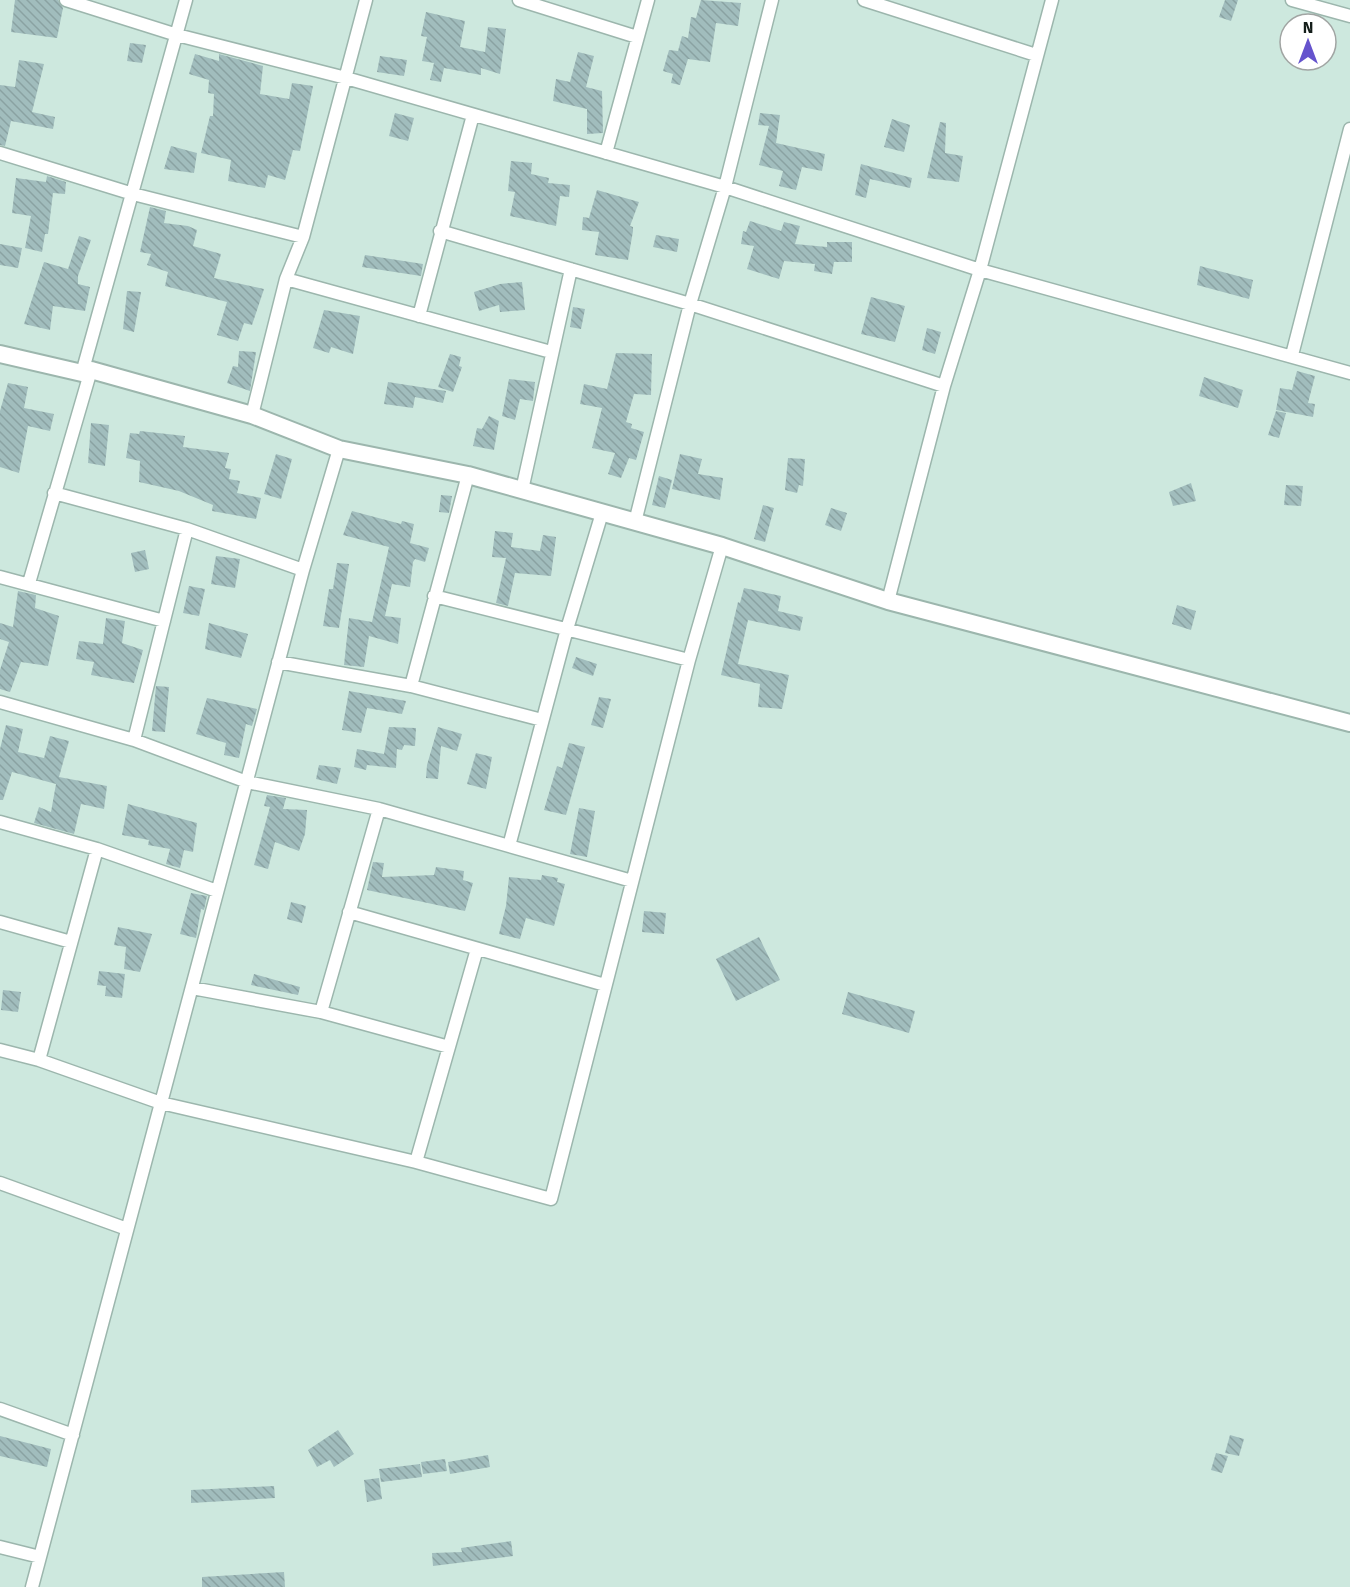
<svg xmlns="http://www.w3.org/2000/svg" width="1350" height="1587" viewBox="0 0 1350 1587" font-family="'Fira Sans',sans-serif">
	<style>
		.building { fill: url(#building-back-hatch) }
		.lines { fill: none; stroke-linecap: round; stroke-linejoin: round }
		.minor-casing { stroke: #9cb6ad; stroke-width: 15 }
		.tertiary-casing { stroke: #9cb6ad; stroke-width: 20 }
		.minor { stroke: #fff; stroke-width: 12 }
		.tertiary { stroke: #fff; stroke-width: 16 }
	</style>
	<defs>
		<pattern id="building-back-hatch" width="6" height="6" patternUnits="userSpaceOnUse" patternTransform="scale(1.5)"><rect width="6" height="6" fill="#a1bdbd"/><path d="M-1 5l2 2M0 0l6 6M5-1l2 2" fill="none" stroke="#8aa2a2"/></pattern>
	</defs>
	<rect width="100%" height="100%" fill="#cde8de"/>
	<!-- building -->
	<path class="building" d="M15,0H58L63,8L57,38L11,32Z
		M701,0L741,3L738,26L716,23L710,62L688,59L680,85L671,83L673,74L663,71L669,50L678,51L682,36L688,38L691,17L696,18Z
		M1225,0H1238L1231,21L1219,17Z
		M426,12L465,21L460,47L485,52L488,27L506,29L500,74L481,68V75L444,68L441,82L430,80L434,63L422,61L427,37L421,36Z
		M130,43L146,45L142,63L127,61Z
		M578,52L594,56L586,87L602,91L603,133L587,134V109L553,101L556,79L570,82Z
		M195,54L219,61V54L263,66L260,94L289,99L292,83L313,86L300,151L293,150L285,180L268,175L265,188L228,181L231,160L201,153L210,116H213L214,94L208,93L209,80L189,74Z
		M380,56L407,60L404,76L377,72Z
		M19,60L44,64L32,112L55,117L53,129L11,121L5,146L0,145V85L15,87Z
		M395,113L414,118L408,141L389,136Z
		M760,113L780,115L776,143L825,154L822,171L802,167L796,190L779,186L783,171L759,165L769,126L758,125Z
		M892,119L910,125L904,152L884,147Z
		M940,122L946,123L945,153L963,156L959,182L927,178Z
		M171,146L197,153L194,173L164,169Z
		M511,161L532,163L531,174L549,178L548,183L570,185L569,197L560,196L556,226L510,216L515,192L508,191Z
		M861,164L912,178L910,188L870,179L866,198L855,195Z
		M47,176L66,182L65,194L53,193L48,234H45L42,252L25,248L31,216L12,213L16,178L46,182Z
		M597,190L639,202L630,226L633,227V231L628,260L595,255L599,232L582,230L583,217L589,218Z
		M150,207L166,211L164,223L188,226L197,230L193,246L221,254L214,278L264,289L252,325L244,323L238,341L217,335L227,302L165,286L168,272L147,265L151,254L140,252Z
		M750,221L781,231L784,222L800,226L795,244L827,247V242H852V262H834L832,274L814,271L815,264L784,261L779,279L747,269L754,246L741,244L743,231L746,232Z
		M656,235L679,239L677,252L653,247Z
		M79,236L91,240L78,276V284L90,287L85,311L53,306L50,330L24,324L44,262L68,269Z
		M0,244L22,248L18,268L0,265Z
		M365,255L423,264L421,276L362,267Z
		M1200,266L1253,280L1249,299L1197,285Z
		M522,282L525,310L500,312L499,305L479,311L474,292L500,284Z
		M127,291L141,292L134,332L123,329Z
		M871,297L905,306L895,342L861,334Z
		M573,307L585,309L581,329L570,327Z
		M324,310L360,316L353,354L331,347L329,353L313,348Z
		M927,328L941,332L935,354L922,350Z
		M239,351L256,352L250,391L227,383L233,366L238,367Z
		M616,353L652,354L651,395L634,394L626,422L632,424L631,428L644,432L636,460L629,458L621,478L608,474L615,453L592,448L602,408L580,404L584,384L607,389Z
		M450,354L461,357L459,366L462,367L453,392L438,387Z
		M1297,371L1315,376L1308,403L1315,404L1313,417L1276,410L1280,388L1292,390Z
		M1204,377L1243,390L1238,408L1199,396Z
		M509,379L535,382L533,401L520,399L515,420L502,416Z
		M388,382L446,391L443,403L415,397L413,408L384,404Z
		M8,383L28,387L24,408L54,414L50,431L28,426L19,473L0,467V411Z
		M1276,411L1286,413L1279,438L1268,435Z
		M489,416L499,421L494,450L473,446L477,428L482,429Z
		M91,423L109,425L105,466L88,463Z
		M140,431L185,436L183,447L229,453L225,468L231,469L229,479L240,481L237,493L261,498L256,519L212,511L213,505L179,491L139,482L140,461L126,458L130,433L139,434Z
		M276,454L292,459L281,499L264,494Z
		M680,454L702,459L698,474L723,478L720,500L672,489Z
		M788,458L805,459L803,486L799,485L797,493L785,490Z
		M659,476L672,480L665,508L652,505Z
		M1191,483L1196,501L1173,506L1169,492Z
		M1286,485L1303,486L1301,506L1284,505Z
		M441,495L452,496L449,513L439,512Z
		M763,505L774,508L765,542L754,539Z
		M831,508L847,513L841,531L825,525Z
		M352,511L401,524L402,521L414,524L410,543L429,548L425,562L415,559L413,562L410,587L392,584L385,616L401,618L398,644L369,636L364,667L344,665L349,618L372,622L389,547L343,535Z
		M495,531L513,533L511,547L540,551L543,535L556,537L551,576L515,573L508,606L496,603L506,558L492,557Z
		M145,550L149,569L135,572L131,553Z
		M216,556L240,559L235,588L211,584Z
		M337,563L349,564L339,628L323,626L329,589H333Z
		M189,586L205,589L199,616L183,613Z
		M744,588L781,596L778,611L803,617L800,631L748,620L738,664L789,675L782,709L758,707L760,684L721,675L738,602L740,603Z
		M18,591L36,595L35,608L59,616L48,666L21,662L10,692L0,689V670L9,642L0,639V623L13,627Z
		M1177,605L1196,611L1191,630L1172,624Z
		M106,618L125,621L122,643L143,650L134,683L91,675L94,662L76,659L79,641L103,644Z
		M209,623L248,634L241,658L205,649Z
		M576,657L597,664L593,676L572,668Z
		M156,686L169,687L165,732L152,731Z
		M349,691L406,701L402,714L367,708L361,733L342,730Z
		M599,697L611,699L603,728L591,725Z
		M207,698L257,709L252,726L246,724L239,758L224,755L226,743L196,734Z
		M6,725L23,729L18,752L44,758L50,736L69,741L59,777L107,786L104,809L81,804L74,834L34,823L39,807L51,812L56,784L12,772L3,800H0V749Z
		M389,727L416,728L415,746L404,745L402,750L397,749L396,768L367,765L366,770L354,767L357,749L384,754Z
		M438,727L462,734L457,751L441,746L438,779L426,778L427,765Z
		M569,743L585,747L566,815L544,810L557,766L562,768Z
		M476,753L492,757L486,789L467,784Z
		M319,765L341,768L337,784L316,779Z
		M267,795L286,798L283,809L307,810L305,834L299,851L275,842L268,869L254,865L270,807L264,806Z
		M128,804L197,823L193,852L184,850L180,868L166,864L170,849L148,845L149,840L122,835Z
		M579,808L595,811L587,857L570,854Z
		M373,862L384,863L382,877L434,875L436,867L464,871L463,880L473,883L465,911L367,890Z
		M542,875L558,878L557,882L565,884L554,926L526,918L520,939L499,934L506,906L509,877L541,880Z
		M191,893L207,896L204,910L201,909L196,938L180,934Z
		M291,902L306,906L302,923L287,919Z
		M644,911L666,913L664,934L642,932Z
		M118,927L152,934L140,972L124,969L126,947L114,945Z
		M759,937L780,980L736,1001L716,959Z
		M99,971L125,974L122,998L105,996L106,986L97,985Z
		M254,974L300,987L298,995L251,985Z
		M3,990L21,992L18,1012L1,1010Z
		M848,992L915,1011L909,1033L842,1014Z
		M338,1430L354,1454L334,1467L330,1460L317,1467L308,1450Z
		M1230,1435L1244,1439L1239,1456L1225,1453Z
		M0,1436L51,1449L47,1467L0,1456Z
		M1216,1453L1228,1456L1222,1473L1211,1470Z
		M488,1455L490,1467L450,1474L448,1462Z
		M445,1459L447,1471L423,1474L421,1462Z
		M420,1464L422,1477L381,1482L379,1469Z
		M379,1478L382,1499L367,1502L364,1480Z
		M274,1486L275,1498L191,1503V1490Z
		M511,1541L513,1556L433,1566L432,1553L462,1552L461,1548Z
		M284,1572L285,1587H202V1577Z"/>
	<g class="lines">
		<!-- minor casing -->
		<g class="minor-casing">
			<path id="minor" d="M66,0L177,35L346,78L725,187L980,270L1350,373
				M519,0L637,37
				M864,0L1036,55
				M1292,0L1350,16
				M0,153L133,194L303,237
				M606,153L648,0
				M440,231L690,304L944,386
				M286,279L551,352
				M419,316L473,115
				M1292,355L1350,129
				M82,373L186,0
				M252,415L286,279L303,237L366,0
				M522,490L571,269
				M54,493L187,529L303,570
				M635,522L690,304L725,187L772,0
				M0,577L164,621
				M29,583L91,370
				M434,596L689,660
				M888,601L944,386L980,270L1052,0
				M278,662L411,686L542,720
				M411,686L468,475
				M0,702L134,740L247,782L379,809L632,881
				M134,740L187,529
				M0,822L97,849L217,891
				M509,846L567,629L602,513
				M349,912L605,985
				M0,922L71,942
				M192,988L321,1012L449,1047
				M321,1012L379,809
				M0,1050L39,1060L161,1103L416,1162L551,1199L689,660L722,546
				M39,1060L97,849
				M416,1162L477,949
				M0,1183L127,1229
				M0,1409L73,1435
				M0,1547L40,1557
				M32,1587L303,570L339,449"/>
		</g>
		<!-- tertiary casing -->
		<g class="tertiary-casing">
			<path id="tertiary" d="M0,354L82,373L91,370L252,415L339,449L468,475L722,546L888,601L1350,723"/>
		</g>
		<!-- minor -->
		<use href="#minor" class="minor"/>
		<!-- tertiary -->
		<use href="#tertiary" class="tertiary"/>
	</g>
	<!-- north arrow -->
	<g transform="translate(1308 42)"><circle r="28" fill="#ffffff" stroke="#a1a5a3" stroke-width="1.5"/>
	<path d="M0-4.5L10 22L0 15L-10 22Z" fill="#6553cd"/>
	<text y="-9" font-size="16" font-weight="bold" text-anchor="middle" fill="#141d1a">N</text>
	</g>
</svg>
